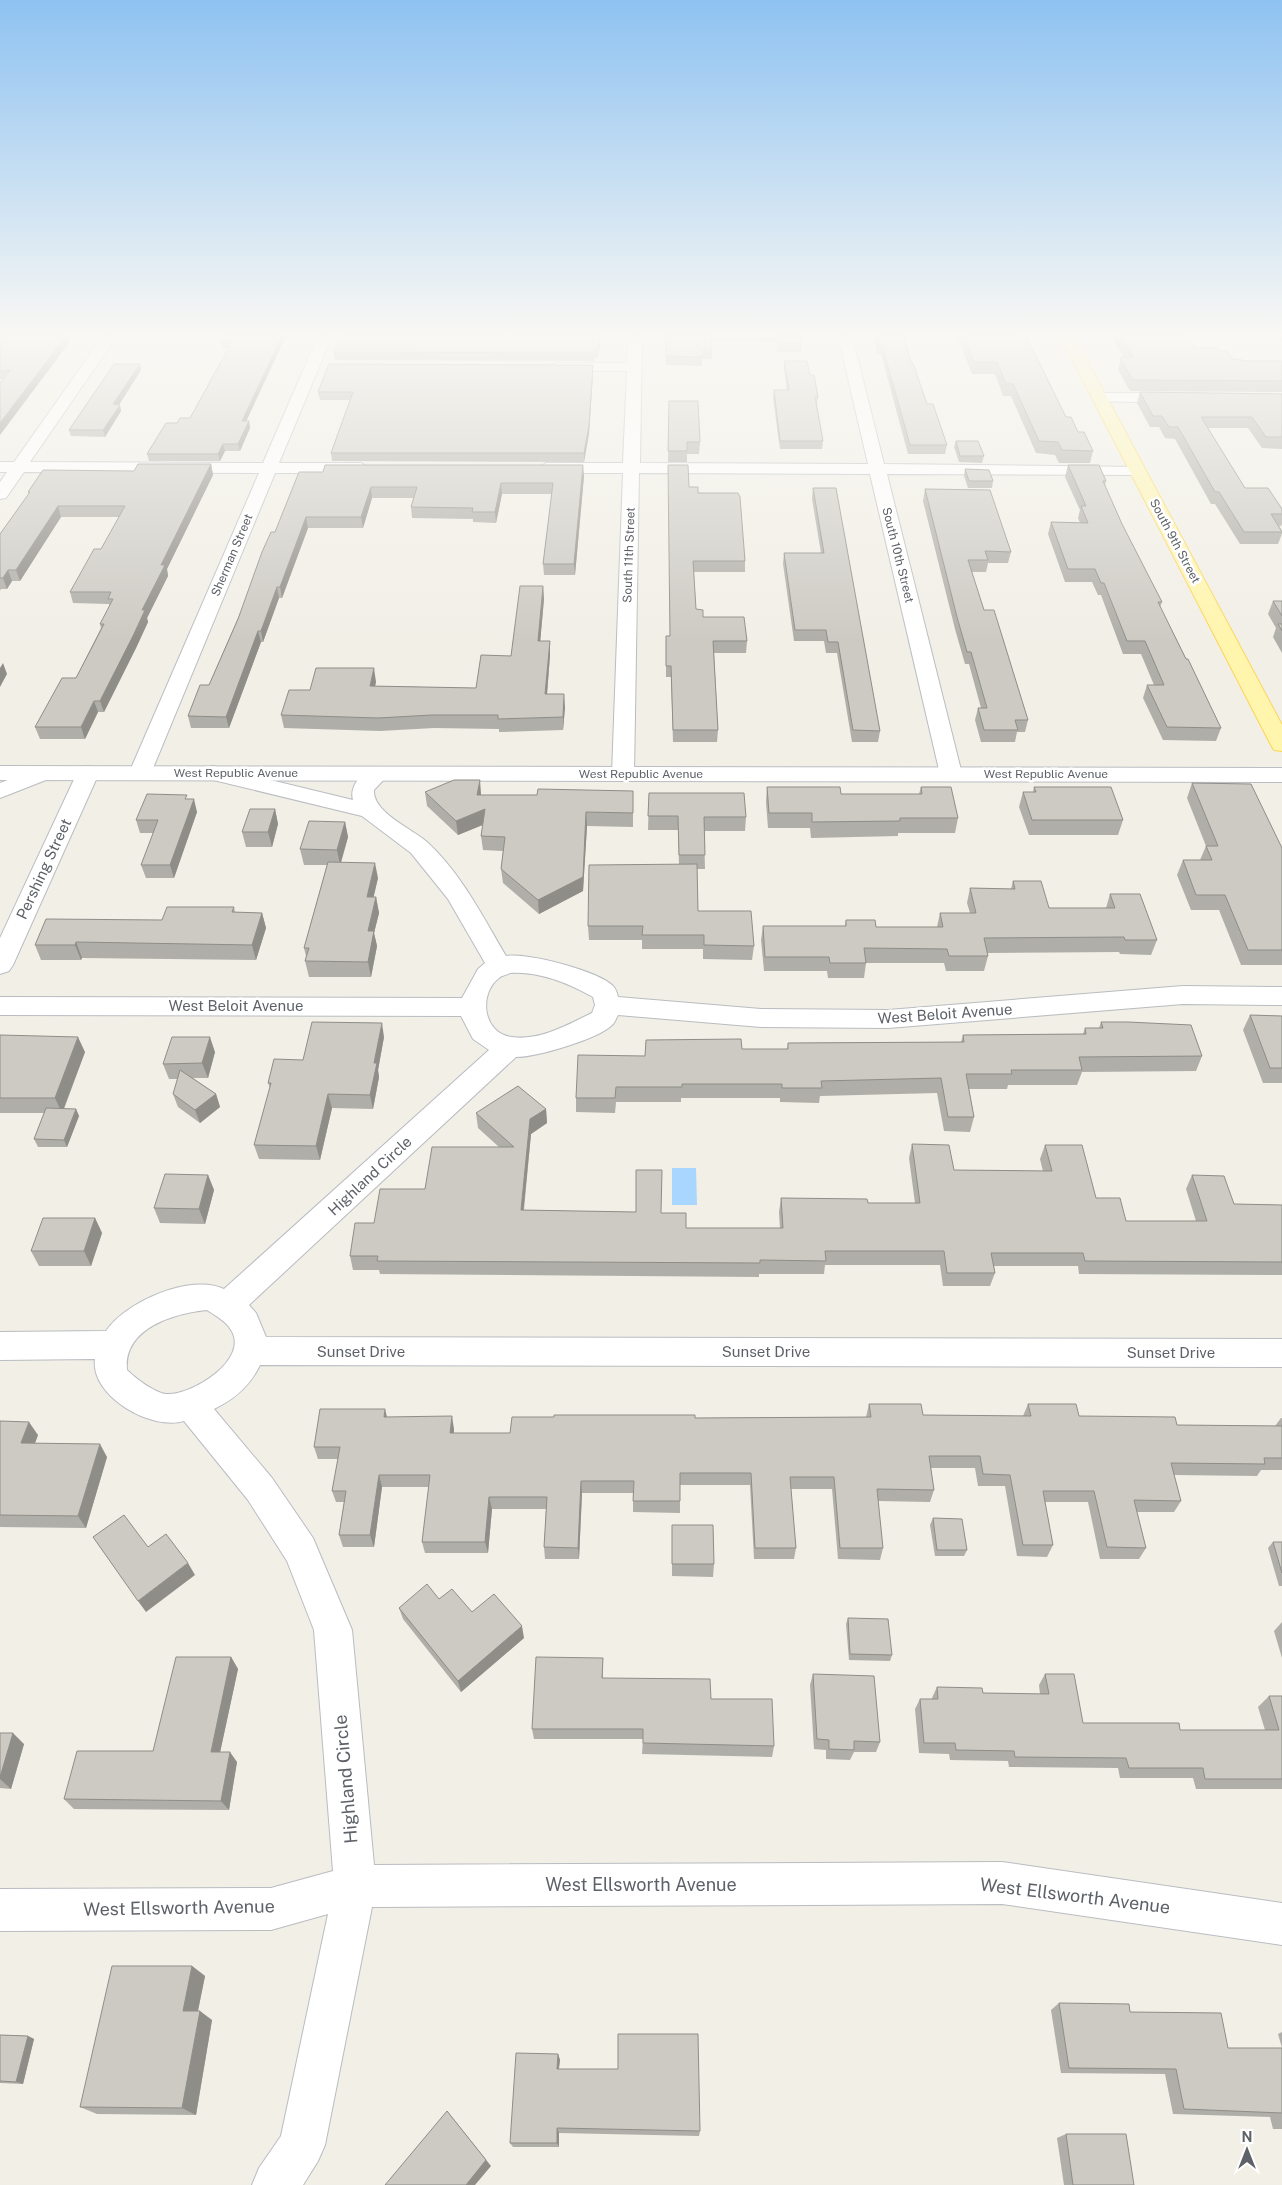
<svg xmlns="http://www.w3.org/2000/svg" width="1282" height="2185" viewBox="0 0 1282 2185" font-family="'Public Sans',sans-serif">
	<style>
		.water { fill: #a8d6ff }
		.lines { fill: none; stroke-linecap: round; stroke-linejoin: round }
		.street-casing { stroke: #b9bcc1; stroke-width: 2 }
		.secondary-casing { stroke: #babdc3; stroke-width: 2 }
		.primary-casing { stroke: #fdd554; stroke-width: 2 }
		.street { fill: #fff; fill-rule: evenodd }
		.secondary { fill: #fff; fill-rule: evenodd }
		.primary { fill: #fff5ad; fill-rule: evenodd }
		.wall { fill: #afaea8 }
		.shaded-wall { fill: #8f8d88 }
		.building { fill: #cccac3; stroke: #8f8d88 }
		.labels { text-anchor: middle; stroke-width: 5; stroke-linejoin: round; paint-order: stroke }
		.far-street-label { font-size: 12px; fill: #5e6268; stroke: #fff }
		.street-label { font-size: 15px; fill: #5e6268; stroke: #fff }
		.near-street-label { font-size: 18px; fill: #5e6268; stroke: #fff }
	</style>
	<rect width="100%" height="100%" fill="#f1efe6"/>
	<!-- water -->
	<path class="water" d="M672,1168H696L697,1205H672Z"/>
	<g class="lines">
		<!-- street casing -->
		<g class="street-casing">
			<path id="street" d="M103,336H117L30,462L263,463L318,336H332L279,463H361L369,468L361,473H275L151,773L148,778L140,780L132,778L129,773L259,473L24,472L6,498L0,499V482L7,472H0V462H14Z
				M628,336H642L640,463L868,464L838,336H852L884,464L1143,467L1145,470L1137,475L887,474L962,774L959,779L951,781L943,779L940,774L870,474L639,473L634,774L631,779L623,781L615,779L612,774L623,473H546L538,468L546,463H623L627,371H556L549,367L556,363H627Z
				M1100,393H1176L1184,398L1176,403L1095,401L1092,398L1095,395Z
				M43,766L51,768L54,773L51,778L0,798V783Z
				M88,766L96,768L99,773L13,965L9,971L0,974V938L77,773L80,768Z
				M213,766L353,800C348,782 370,764 387,768L390,773L374,790C372,812 412,829 427,842C461,873 483,917 506,956C526,952 599,971 613,986C616,989 617,993 618,997L761,1009L888,1010L1183,986L1282,987V1005L1183,1004L888,1028L761,1027L618,1015C616,1018 615,1023 612,1025C598,1039 537,1057 516,1057L249,1305L256,1313L266,1337L1282,1339V1367L260,1365C250,1386 235,1399 214,1409L272,1478L313,1538L352,1630L374,1865L1002,1862L1282,1903V1945L1002,1904L372,1907L325,2145L318,2161L303,2185H252L259,2168L281,2136L328,1914L271,1930L0,1931V1889L271,1888L333,1871L314,1630L287,1561L248,1500L184,1421C151,1431 90,1396 95,1359L0,1360V1332L106,1331C125,1302 191,1273 224,1289L489,1050L473,1039L461,1016L0,1015V997L462,998L478,969L485,963L448,899L411,853L362,816L205,778L202,773L205,768ZM510,973C539,971 568,983 593,997L595,1005L592,1013C567,1025 540,1041 512,1037C483,1034 478,994 499,978C502,975 507,975 510,973ZM207,1310C216,1316 226,1321 231,1330C250,1359 192,1396 166,1394C155,1393 135,1378 127,1370C123,1328 175,1313 207,1310Z"/>
		</g>
		<!-- secondary casing -->
		<g class="secondary-casing">
			<path id="secondary" d="M0,766L1282,768V782L0,780Z"/>
		</g>
		<!-- primary casing -->
		<g class="primary-casing">
			<path id="primary" d="M1060,336H1074L1282,725V751L1274,750L1271,745Z"/>
		</g>
		<!-- street -->
		<use href="#street" class="street"/>
		<!-- secondary -->
		<use href="#secondary" class="secondary"/>
		<!-- primary -->
		<use href="#primary" class="primary"/>
	</g>
	<!-- wall -->
	<path class="wall" d="M0,336L68,339L69,343L4,379H0Z
		M223,336H286L246,421H249L250,428L240,451H225L220,461H149L147,454L190,418L228,348H223L221,342L223,338Z
		M601,336L598,358H595L594,361L335,360L333,352L341,339Z
		M659,336H801L802,343L801,352H777L776,342L712,341V359H702V366L666,365L665,338H659Z
		M873,336H904L911,363L927,404L947,445L945,454H908L881,354H877Z
		M957,336H1026L1066,417L1093,451L1090,463H1059L1055,455L1036,453L1011,396H1003L995,374H972Z
		M1111,336H1187L1195,348L1219,351L1233,359L1249,361H1282V392L1130,391L1118,370L1121,357H1123Z
		M1278,336H1282V342Z
		M784,361L810,375L818,397L817,405L823,441L822,449H780L773,398L774,390H787L784,369Z
		M593,365V373L589,434L584,462L332,461L331,453L350,400H320L318,392Z
		M141,370L119,405L121,411L105,437L71,436L69,430Z
		M1140,392L1282,394V449L1262,448L1248,428H1208L1245,488L1282,509V524L1281,526H1279L1282,531V534L1278,544H1240L1215,504H1211L1175,439L1165,438L1159,427H1150L1137,403Z
		M669,401L700,442L699,454H687V462H668Z
		M956,441L984,456L982,463L959,462L954,447Z
		M211,464L213,475L167,569L168,576L147,618L148,622L136,648L104,712H98L85,739H40L35,727L76,678L101,628L100,624L109,606V604L73,603L70,592L101,549L119,517H61L20,581H12L7,589H1L0,591V534L29,494L28,492L134,471Z
		M1068,465L1106,481L1105,486L1122,524L1162,602L1160,607L1221,728L1216,741L1163,740L1143,698L1147,685H1154L1141,654H1123L1101,595H1098L1092,582H1065L1048,534L1051,522L1080,523L1078,518L1080,510L1065,477Z
		M965,469L993,481L992,488H968L964,476Z
		M299,472L584,476L575,575H544L543,564L552,494H502L496,523L473,522V519L412,518L411,507L414,498H372L363,528H308L282,598H279L263,642H261L229,728H191L188,716L209,685L275,532Z
		M689,487L698,493L745,561V572H694L696,609L703,617L747,641L746,653H714L718,730L717,742H673L671,677H666V636H670Z
		M813,488L880,731L878,742H852L837,653H826L824,641H794L783,564L784,553H821L812,499Z
		M925,489L1011,552L1008,563H988L986,572H972L984,610L1028,720L1025,732H1017L1015,742H981L975,720L978,708H981L969,664H965L955,629L923,501Z
		M543,586L544,599L540,641H550V655L547,694L565,707L563,730L499,732V729L434,728L380,731L284,728L281,715L310,690L376,682L375,686L476,688L511,656Z
		M1273,601H1282V653L1273,637L1276,628L1268,614Z
		M1192,783L1282,848V965H1241L1219,910H1191L1177,875L1183,860H1200L1206,846L1187,798Z
		M767,787L841,794H919L921,787L958,818L955,833H898V836L811,838L810,828H768L766,802Z
		M1034,787L1123,820L1118,835H1029L1019,807L1023,792H1033Z
		M425,792L633,805V827L587,826L583,891L539,914L503,883L501,869L503,851L483,850L481,836L483,825L458,835L427,806Z
		M649,793L746,817L745,831H704L705,869H697L698,911L754,946L752,960L703,959V949H642V940H589L588,926L679,865L678,830H648Z
		M189,799L197,812L174,878H146L141,865L154,833H140L136,820Z
		M275,809L278,824L272,847H246L242,832Z
		M345,822L348,837L341,863L378,878L373,897H376L379,913L374,933L377,946L371,977H309L305,961L306,956L304,948L327,865H304L300,849Z
		M1013,881L1049,908H1106L1110,894L1157,940L1151,955L1120,954L1119,952L987,953L988,956L984,971H946L944,963H866L864,978H828L827,971H764L761,940L763,926H845L846,920L876,927H937L940,913H970L967,903L970,888L1011,889Z
		M234,907L235,912L262,913L266,928L256,960L82,958L81,960H41L35,945Z
		M1250,1015L1282,1016V1083H1263L1243,1030Z
		M1101,1022L1202,1056L1196,1071L1082,1072L1077,1085H1008L1007,1089H969L974,1117L970,1132L944,1131L937,1093L820,1096L819,1103L780,1102V1098H681V1102H616L615,1113L576,1112V1098L645,1056L742,1049H787L788,1043L961,1042L963,1035L1083,1034L1085,1028H1099Z
		M0,1035L85,1052L64,1109H76L79,1116L67,1147H38L34,1139L45,1113H0Z
		M384,1037L378,1070L379,1077L373,1109L332,1108L320,1160L259,1159L254,1145L270,1088L268,1083L303,1060Z
		M215,1052L208,1078H193L216,1094L220,1107L200,1123L178,1107L173,1094L178,1079H169L163,1064Z
		M546,1109L547,1123L531,1134L524,1210L661,1213L686,1228H780L779,1212L781,1198L868,1203H915L909,1158L912,1144L954,1170L1043,1171L1040,1159L1045,1145L1096,1198L1126,1221H1196L1186,1189L1192,1175L1234,1204L1282,1205V1275L1079,1274L1078,1266H994L995,1273L990,1286H943L940,1265H825L824,1274H759V1277L380,1274L379,1270H353L350,1256L374,1223L425,1189L499,1147L478,1128L476,1113Z
		M208,1175L214,1190L205,1224L160,1223L154,1208Z
		M95,1218L102,1233L91,1266H39L31,1251Z
		M869,1404L923,1415L1023,1416L1028,1404L1079,1416L1177,1425L1275,1426L1281,1418H1282V1470H1261L1257,1476L1174,1475L1181,1501L1174,1512H1137L1146,1548L1139,1559H1100L1088,1502H1045L1053,1545L1047,1557L1017,1556L1005,1486H978L975,1468H931L934,1490L930,1502L878,1501L883,1548L880,1560L838,1559L832,1489H791L796,1548L794,1559H754L750,1485H680V1513L633,1512V1493H582L579,1559H545L544,1547L546,1509H492L488,1553H425L422,1542L429,1487H382L374,1547H343L339,1535L344,1502H336L332,1491L338,1459H318L314,1447L387,1417L454,1429V1433H510L695,1418L866,1417Z
		M0,1421L38,1435L35,1443L107,1457L86,1528L0,1527Z
		M933,1518L967,1550L964,1556H935L930,1525Z
		M672,1525L714,1564L713,1577L672,1576Z
		M1273,1542H1282V1586H1279L1268,1548Z
		M439,1599L472,1612L524,1638L461,1692L403,1619L399,1608Z
		M848,1618L892,1655L890,1661L849,1660L846,1624Z
		M1282,1622V1658L1274,1631Z
		M231,1657L238,1669L220,1752L237,1762L229,1810L74,1809L64,1799L153,1751Z
		M603,1658V1678L711,1699L774,1746L772,1757L642,1754L643,1739H534L532,1729Z
		M813,1674L880,1742L876,1752H854L850,1760L826,1759V1750L814,1749L810,1685Z
		M1045,1674L1083,1723L1180,1730H1265L1258,1707L1269,1696H1282V1790V1789H1196L1193,1778H1120L1118,1768L1009,1767L1008,1761L950,1760L949,1754L919,1753L915,1709L920,1699H932V1698L937,1687L983,1693L1040,1694L1039,1685Z
		M0,1733L24,1744L11,1789L0,1788Z
		M192,1966L205,1976L198,2011L212,2020L196,2115L97,2114L80,2107Z
		M1059,2003L1130,2012L1228,2048H1282L1278,2034L1282,2032V2129H1273L1270,2117L1173,2114L1165,2074L1061,2073L1051,2010Z
		M0,2035L28,2036L34,2039L23,2084L0,2083Z
		M558,2054L560,2060L559,2069L700,2131L699,2136L559,2133V2147H513L510,2143Z
		M1066,2134L1134,2185H1064L1057,2138Z"/>
	<!-- shaded-wall -->
	<path class="shaded-wall" d="M63,336H70L68,339L69,343L0,435V423Z
		M282,336H286L243,428L242,421Z
		M600,336H601L598,358V350Z
		M140,364L141,370L115,411L113,404Z
		M593,365V373L589,434L584,462V453Z
		M120,405L121,411L105,437L103,430Z
		M249,421L250,428L240,451L238,444Z
		M223,444L225,451L220,461L218,454Z
		M211,464L213,475L167,569L168,576L147,618L148,622L136,648L104,712L100,701L161,565Z
		M583,465L584,476L575,575L574,564Z
		M501,483L502,494L496,523L495,512Z
		M371,487L372,498L363,528L361,517Z
		M58,506L61,517L20,581L16,570Z
		M306,517L308,528L282,598L280,587Z
		M8,570L12,581L7,589L3,578Z
		M543,586L544,599L539,655L538,641Z
		M277,587L279,598L263,642L261,631Z
		M258,631L261,642L229,728L226,717Z
		M550,641V655L546,707L545,694Z
		M3,663L7,674L0,687V668Z
		M374,668L376,682L372,699L370,686Z
		M564,694L565,707L563,730V717Z
		M94,701L98,712L85,739L81,727Z
		M480,780L481,794L479,809L477,795Z
		M194,799L197,812L174,878L170,865Z
		M275,809L278,824L272,847L268,832Z
		M485,809L487,823L458,835L456,821Z
		M586,812L587,826L583,891L539,914L538,900Z
		M345,822L348,837L340,865L337,850Z
		M375,863L378,878L370,913L367,897Z
		M376,897L379,913L374,933L377,946L371,977L368,962V931Z
		M262,913L266,928L256,960L252,945Z
		M76,942L82,958L81,960L75,945Z
		M382,1023L384,1037L378,1070L379,1077L373,1109L370,1095L374,1063Z
		M78,1037L85,1052L62,1113L55,1098Z
		M210,1037L215,1052L208,1078L202,1063Z
		M216,1094L220,1107L200,1123L195,1110Z
		M328,1094L332,1108L320,1160L316,1146Z
		M76,1109L79,1116L67,1147L64,1140Z
		M546,1109L547,1123L531,1134L522,1224L521,1210L530,1119Z
		M208,1175L214,1190L205,1224L199,1209Z
		M95,1218L102,1233L91,1266L84,1251Z
		M385,1409L388,1421L384,1417Z
		M452,1416L454,1429L453,1445L450,1433Z
		M29,1422L38,1435L30,1456L21,1443Z
		M100,1444L107,1457L86,1528L78,1516Z
		M379,1475L382,1487L374,1547L370,1535Z
		M581,1481L582,1493L579,1559L578,1548Z
		M489,1497L492,1509L488,1553L485,1542Z
		M188,1563L195,1575L146,1612L138,1601Z
		M522,1626L524,1638L461,1692L458,1681Z
		M231,1657L238,1669L218,1762L211,1752Z
		M13,1733L24,1744L11,1789L0,1779V1777Z
		M230,1752L237,1762L229,1810L221,1801Z
		M192,1966L205,1976L196,2020L183,2011Z
		M200,2011L212,2020L196,2115L182,2108Z
		M28,2036L34,2039L23,2084L16,2082Z
		M558,2054L560,2060L558,2074L557,2069Z
		M447,2111L491,2166L475,2185H466Z
		M557,2128L559,2133V2147L557,2143Z"/>
	<!-- building -->
	<path class="building" d="M0,336H66L0,423V383L10,370L0,371Z
		M224,336H282L242,421H249L238,444H223L218,454H147L166,423H177L180,418H190L232,342H221Z
		M342,336H600L598,350H594V353L333,352L339,339H341Z
		M665,336H711L712,350H702L703,357L666,356Z
		M777,336H801L802,343H778Z
		M876,336H904L911,363H913L927,404H933L947,445H910L882,345H878Z
		M964,336H1026L1066,417H1071L1078,432H1084L1093,451L1062,450L1058,442L1039,441L1013,384H1006L997,362H974Z
		M1120,336H1187L1195,348H1217L1219,351H1227L1233,359L1249,361H1282V381L1133,380L1121,360V357H1133Z
		M784,361H807L810,375H814L818,397H815L823,441H780L774,390H789Z
		M114,364H140L113,404L120,405L103,430H69Z
		M329,364L593,365L589,425L584,453H331L353,392H318Z
		M1140,392L1282,394V437H1266L1252,417H1201L1245,488H1268L1282,509V514H1271L1282,532H1244L1219,492H1215L1178,427H1169L1162,416H1153Z
		M669,401H698L700,442H687V451H668Z
		M956,441H978L984,456H960Z
		M138,464H211L161,565H165L142,610H145L133,636L100,701H94L81,727H35L62,678H76L104,624H100L113,599H108L111,592H70L94,549H101L125,506H58L16,570H8L3,578H0V534L30,492H28L43,470L134,471Z
		M325,465H583L574,564H543L553,483H501L495,512H472L473,508L411,507L417,487H371L361,517H306L280,587H277L261,631H258L226,717L188,716L200,685H209L238,619L262,552L271,532H275L299,472H323Z
		M668,465H688L689,487H698V493H738L740,497L745,561H693L696,609L703,610V617H744L747,641H713L718,730H673L671,666H666V636H670Z
		M1068,465H1099L1106,481H1103L1122,524L1162,602H1158L1186,659H1188L1221,728L1167,727L1147,685H1164L1145,641H1127L1104,583H1101L1095,569H1068L1051,522L1088,523L1081,506H1086Z
		M965,469L989,470L993,481H969Z
		M813,488H836L880,731L853,730L838,642H828L826,630H795L784,553H824Z
		M925,489L990,490L1011,552L985,551L988,560H968L984,610H994L1028,720H1015L1018,730H984L978,708H987L971,652H967L957,617Z
		M520,586H543L538,641H550L545,694H564L563,717L498,719V715H432L378,718L281,715L289,690H310L316,668H374L370,686L476,688L481,655L511,656Z
		M1273,601H1282V616Z
		M1278,624H1282V631Z
		M454,780H480L477,795H537L538,789L633,791V813L586,812L583,877L538,900L501,869L505,837L481,836L485,809L456,821L425,792Z
		M1192,783L1251,784L1282,848V950H1248L1225,895H1196L1183,860H1212L1206,846H1218Z
		M767,787H840L841,794H922L921,787H951L958,818H900V821L812,822V813H769Z
		M1034,787H1111L1123,820H1032L1023,792H1036Z
		M649,793H744L746,817H704L705,855H679L678,816H648Z
		M147,794L187,795L185,799H194L170,865H141L158,820H136Z
		M250,809H275L268,832H242Z
		M309,821L345,822L337,850L300,849Z
		M328,862L375,863L367,897H376L368,931H374L368,962L305,961L309,948H304Z
		M697,864L698,911H751L754,946L704,945V935H642L643,926H588L589,865Z
		M1013,881H1041L1049,908H1115L1110,894H1140L1157,940H1125L1124,937L984,938L988,956H949L947,949L864,948L866,963H830L829,957H765L763,926H846V920H875L876,927H943L940,913H976L970,888L1015,889Z
		M167,907H234L232,912L262,913L252,945L76,942L75,945H35L46,919L162,920Z
		M1250,1015L1282,1016V1068H1270Z
		M312,1022L382,1023L374,1063H377L370,1095L328,1094L316,1146L254,1145L271,1083H268L274,1059L303,1060Z
		M1101,1022H1128L1191,1025L1202,1056L1079,1057L1082,1070H1011L1012,1074H966L974,1117H948L941,1078L821,1081L822,1088H782V1084H682V1087H616L615,1098H576L578,1055L645,1056L646,1040L741,1039L742,1049H788V1043L964,1042L963,1035L1086,1034L1085,1028H1103Z
		M0,1035L78,1037L55,1098H0Z
		M172,1037H210L202,1063L163,1064Z
		M180,1070L216,1094L195,1110L173,1094Z
		M518,1086L546,1109L530,1119L521,1210L636,1212V1170H662L661,1213H686V1228H783L781,1198L867,1199L868,1203H920L912,1144L949,1145L954,1170L1052,1171L1045,1145H1082L1096,1198H1120L1126,1221H1207L1192,1175L1224,1176L1234,1204L1282,1205V1262L1085,1261L1083,1253H991L995,1273H947L944,1251H825L826,1261L760,1260V1263L377,1261L378,1256H350L355,1223H374L380,1189H425L432,1147H514L476,1113Z
		M46,1108L76,1109L64,1140L34,1139Z
		M165,1174L208,1175L199,1209L154,1208Z
		M43,1218H95L84,1251H31Z
		M869,1404H921L923,1415L1031,1416L1028,1404H1076L1079,1416L1175,1417L1177,1425L1282,1426V1458H1264L1265,1464L1171,1463L1181,1501L1134,1500L1146,1548L1107,1547L1094,1491H1043L1053,1545H1023L1010,1475L983,1474L980,1456H929L934,1490L877,1489L883,1548H840L834,1477H790L796,1548H755L751,1473H680V1501H633L634,1481H581L578,1548L544,1547L547,1497H489L485,1542H422L430,1475H379L370,1535H339L346,1491H332L340,1447H314L320,1409H385L384,1417L452,1416L450,1433H510L512,1417H554V1415H695V1418L871,1417Z
		M0,1421L29,1422L21,1443L100,1444L78,1516L0,1515Z
		M124,1515L148,1547L166,1534L188,1563L138,1601L93,1537Z
		M933,1518L962,1519L967,1550H937Z
		M672,1525H713L714,1564H672Z
		M1273,1542H1282V1573Z
		M427,1584L439,1599L452,1589L472,1612L494,1594L522,1626L458,1681L399,1608Z
		M848,1618L888,1619L892,1655L850,1654Z
		M176,1657H231L211,1752H230L221,1801L64,1799L77,1751H153Z
		M536,1657L603,1658L602,1678L710,1679L711,1699H772L774,1746L643,1743V1729H532Z
		M813,1674L874,1676L880,1742L854,1741V1750L829,1749V1740L817,1739Z
		M1045,1674H1074L1083,1723H1179L1180,1730H1279L1269,1696H1282V1779H1205L1203,1768H1129L1126,1758L1015,1757L1014,1751L956,1750L955,1743H924L920,1699H938L937,1687L982,1688L983,1693L1049,1694Z
		M0,1733H13L0,1777Z
		M112,1966H192L183,2011H200L182,2108L80,2107Z
		M1059,2003L1129,2004L1130,2012L1221,2013L1228,2048H1282V2113L1184,2109L1176,2069L1069,2068Z
		M618,2034H698L700,2131L557,2128V2143H510L516,2053L558,2054L557,2069H618Z
		M0,2035L28,2036L16,2082L0,2081Z
		M447,2111L486,2160L466,2185H385Z
		M1066,2134H1126L1134,2185H1073Z"/>
	<!-- sky -->
	<linearGradient id="sky" x2="0" y2="1"><stop stop-color="#8ec2f1"/><stop offset="0.52" stop-color="#f9f8f4"/><stop offset="1" stop-color="#f9f8f4" stop-opacity="0"/></linearGradient>
	<rect width="1282" height="642" fill="url(#sky)"/>
	<g class="labels">
		<!-- far-street labels -->
		<g class="far-street-label">
			<text transform="translate(1175 541) rotate(62)" y="4">South 9th Street</text>
			<text transform="translate(232 555) rotate(-67)" y="4">Sherman Street</text>
			<text transform="translate(629 555) rotate(-88)" y="4">South 11th Street</text>
			<text transform="translate(898 555) rotate(76)" y="4">South 10th Street</text>
			<text x="236" y="777">West Republic Avenue</text>
			<text x="641" y="778">West Republic Avenue</text>
			<text x="1046" y="778">West Republic Avenue</text>
		</g>
		<!-- street labels -->
		<g class="street-label">
			<text transform="translate(44 869) rotate(-65)" y="5">Pershing Street</text>
			<text x="236" y="1011">West Beloit Avenue</text>
			<text transform="translate(945 1014) rotate(-4)" y="5">West Beloit Avenue</text>
			<text transform="translate(370 1176) rotate(-43)" y="5">Highland Circle</text>
			<text x="361" y="1357">Sunset Drive</text>
			<text x="766" y="1357">Sunset Drive</text>
			<text x="1171" y="1358">Sunset Drive</text>
		</g>
		<!-- near-street labels -->
		<g class="near-street-label">
			<text transform="translate(346 1779) rotate(-95)" y="6">Highland Circle</text>
			<text x="641" y="1891">West Ellsworth Avenue</text>
			<text transform="translate(1075 1896) rotate(7)" y="6">West Ellsworth Avenue</text>
			<text transform="translate(179 1908) rotate(-1)" y="6">West Ellsworth Avenue</text>
		</g>
	</g>
	<!-- north arrow -->
	<g transform="translate(1247 2150)" stroke="#ffffff" stroke-width="4" paint-order="stroke">
	<path d="M0-4L9 19L0 12L-9 19Z" fill="#5e6268"/>
	<text y="-8" font-size="14" font-weight="bold" text-anchor="middle" fill="#5e6268">N</text>
	</g>
</svg>
